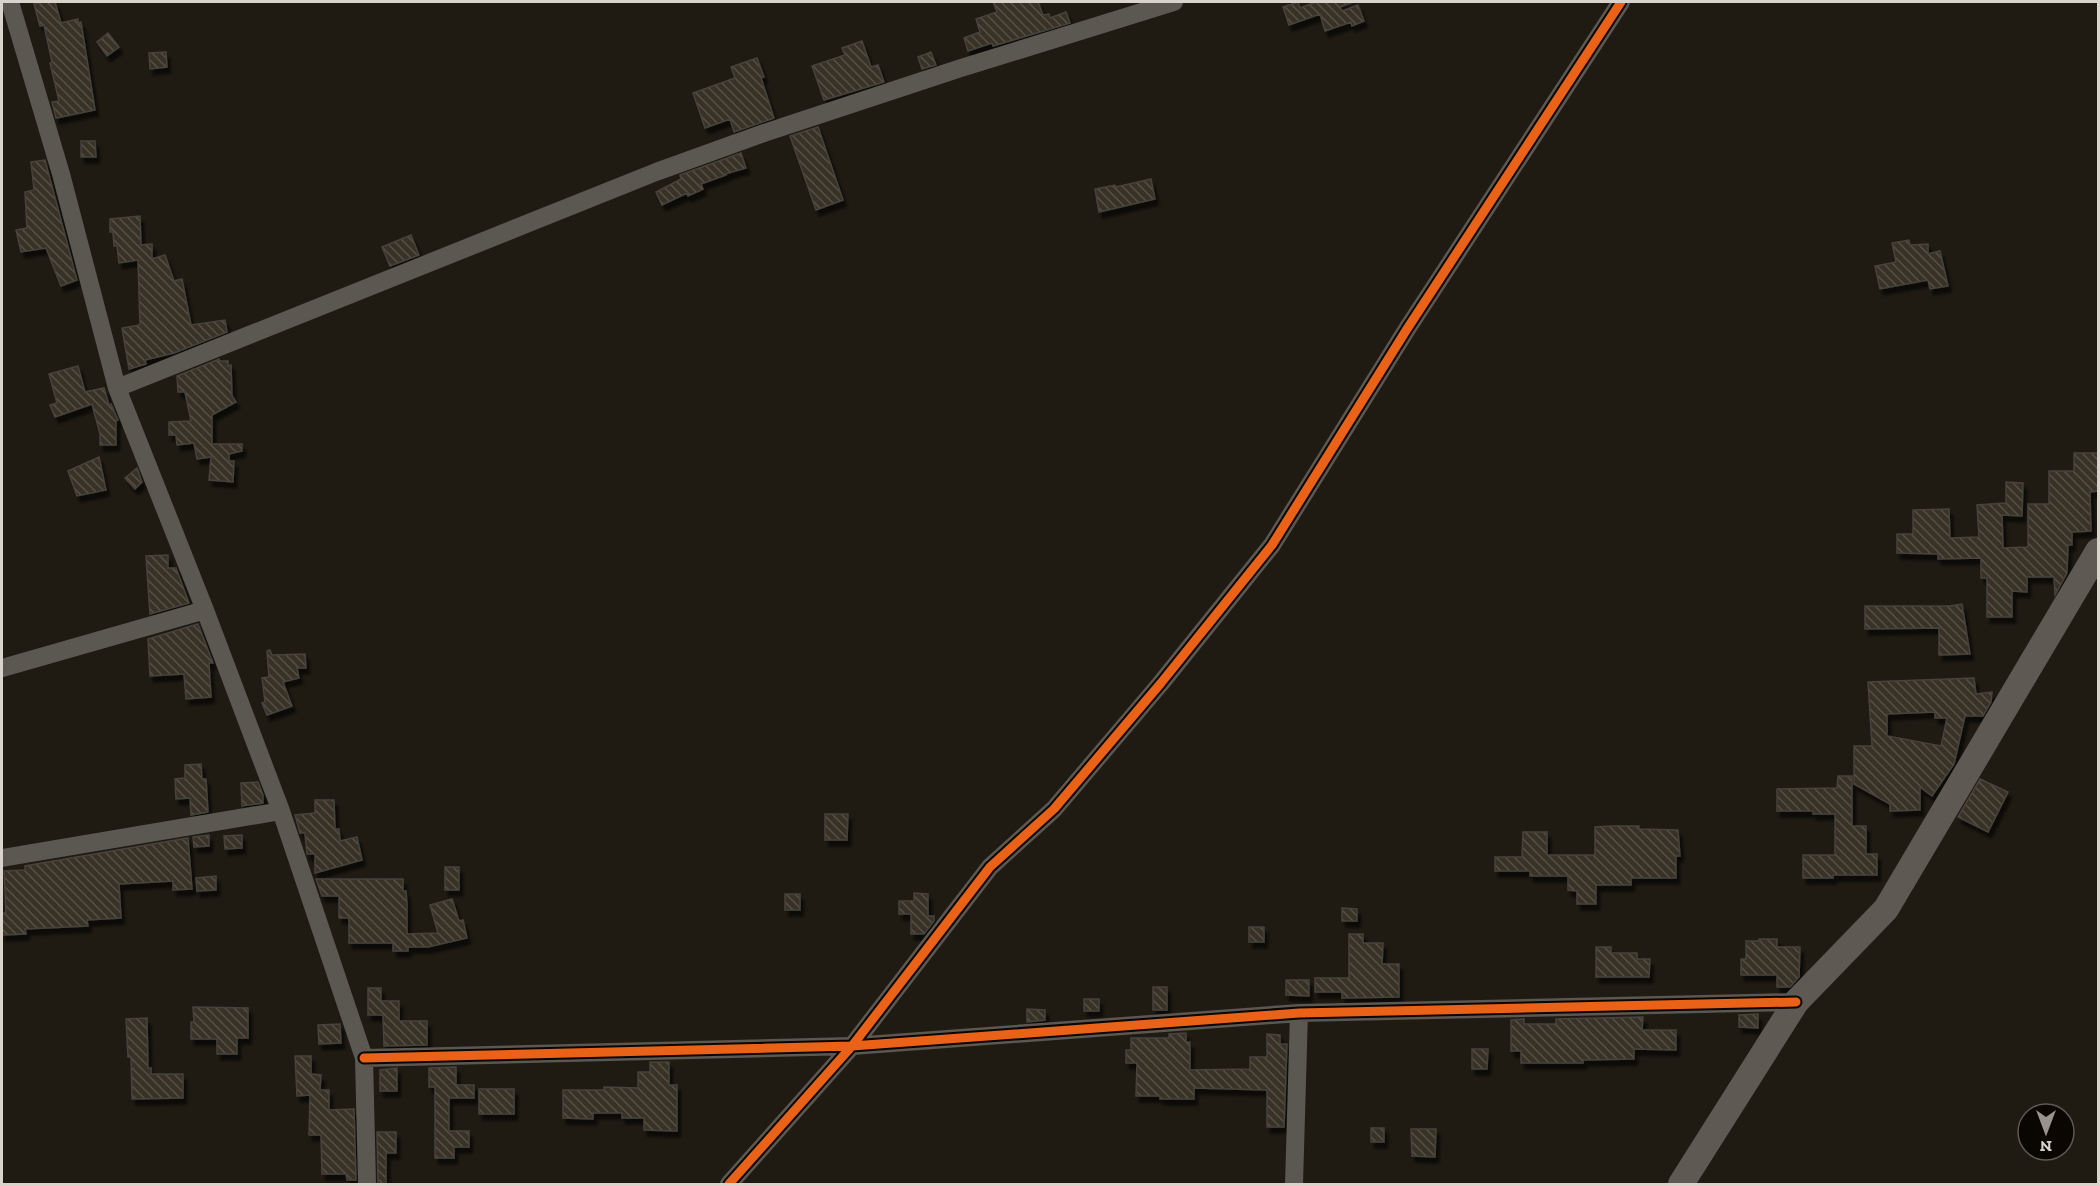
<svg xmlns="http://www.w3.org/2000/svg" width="2100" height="1186" viewBox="0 0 2100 1186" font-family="'Zilla Slab',serif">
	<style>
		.building { fill: url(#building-back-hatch); stroke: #46423c; stroke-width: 1.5; fill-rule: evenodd; filter: url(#shadow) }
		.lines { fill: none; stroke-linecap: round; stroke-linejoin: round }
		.street { stroke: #5b5751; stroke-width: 18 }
		.secondary { stroke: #5e5a53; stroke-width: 26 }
		.cycleway-casing { stroke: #0a0703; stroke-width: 13 }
		.cycleway { stroke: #ea6118; stroke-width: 9 }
	</style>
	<defs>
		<pattern id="building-back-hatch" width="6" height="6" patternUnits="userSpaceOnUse" patternTransform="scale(1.5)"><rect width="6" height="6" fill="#383227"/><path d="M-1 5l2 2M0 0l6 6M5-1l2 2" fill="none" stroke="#544f45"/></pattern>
		<filter id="shadow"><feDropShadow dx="3.5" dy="6" stdDeviation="1.5" flood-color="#0009"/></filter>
	</defs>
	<rect width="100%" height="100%" fill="#1f1b13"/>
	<!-- building -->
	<path class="building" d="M41,2H55L61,23L78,19V23L81,22L95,110L56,118L52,102L59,101L50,63L52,62L44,25L40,26L34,4Z
		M993,2H1038L1043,15L1049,14L1050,18L1066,12L1070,23L993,46L992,43L968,51L964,38L980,32L976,19L997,12Z
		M1298,2L1300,8L1316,2H1350L1351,3L1340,7L1342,11L1358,5L1364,21L1352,26L1351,22L1325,31L1320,14L1289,25L1283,7Z
		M108,33L119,47L107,56L97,42Z
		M862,41L871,67L878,65L884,82L824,100L812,66L845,55L842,48Z
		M166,52L167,67L150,69L149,53Z
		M931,52L936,65L922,69L918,57Z
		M757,58L764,77L761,78L774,118L734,132L730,119L705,128L693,93L735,78L731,67Z
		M818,127L843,200L816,210L790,136Z
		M81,141H95L96,157H81Z
		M741,153L746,168L725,174L726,175L701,184L703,189L688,196L687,193L662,205L656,192L681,179L680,175Z
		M45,160L77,280L61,286L46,248L21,252L16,230L27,228L25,192L34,190L31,162Z
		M1151,179L1155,199L1099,212L1095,189L1115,185L1116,187Z
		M140,216L141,245L152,244V259L165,255L174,281L182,279L191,325L225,320L227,332L174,353L145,360L146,364L129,369L122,328L140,325L138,260L119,263L117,246H114L113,232H110V219Z
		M411,235L419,255L390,266L382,247Z
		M1909,240L1910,245L1928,244V254L1940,251L1948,286L1930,289L1928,280L1880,289L1875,266L1896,262L1892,243Z
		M219,359V361H228V366L231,365L232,396L236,402L212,415V444H242V451L229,454V461H234L233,482L209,480L211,457L197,459L194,443L177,445L176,435H169V422L191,421L185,392H178L177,376Z
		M78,366L85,392L104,388L109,405L111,404L118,420L116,421V445H100V434L92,404L55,417L50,405L57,403L49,374Z
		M2074,453H2098V491L2090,492L2091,531L2072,532V545H2068L2067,573L2055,595L2054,577H2027V592L2012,591V617H1987V578H1981V558L1938,559V554L1897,553V534H1913V510L1949,509L1950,538L1979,537L1977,505L2006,503V482L2023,483L2022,516L2002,515L2003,548L2028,547V504H2049V471H2074Z
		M99,457L106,490L77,496L68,471Z
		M137,468L142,482L135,489L125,478Z
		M168,555V568H176L189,603L150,614L146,556Z
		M1962,604L1970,654L1939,655V628L1865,629V606H1949Z
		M198,624L213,663H209L211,697L186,699L184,674L150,676L148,639Z
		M270,650L272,655L305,654L306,668H297L299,678L283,682L292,706L267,715L262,703L265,702L262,678L269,677L267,651Z
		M1974,678L1976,694L1992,692L1991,702L1983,716H1965L1954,764L1932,796L1920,787V810L1890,811V804L1854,784V746H1872L1868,682ZM1935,712V718H1947L1941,746L1887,736V714Z
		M201,764L202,779H206L208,812L191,815L190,798L176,799L175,779L185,778V765Z
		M1838,776H1852V826H1866V854H1877V875H1833V878H1803V855H1835V814H1813V811H1777V789L1837,788Z
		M1980,779L2008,792L1988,832L1958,817Z
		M258,782L263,795V803L242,806L241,783Z
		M315,800H334L335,829H339L340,841L357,837L362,860L315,873V854H307L305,833H300L295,815L315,813Z
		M825,814H848L847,840H825Z
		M1612,826H1639V829L1678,830L1680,856H1676V878H1631V885H1596V904H1577V891L1568,890V876H1530V871H1495V857H1522L1523,832H1547V855H1595V827Z
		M209,835V846L194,847L193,837Z
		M242,835V848L225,849L224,836Z
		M188,838L192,889L173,890V881L119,884L121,918L87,920L88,926L25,929L26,934L2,935V913H6L4,871L25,870V866Z
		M445,867H459V890H445Z
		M216,876V890L197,891L196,878Z
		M316,879H403V891H406L407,904V934L438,933L430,905L452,899L459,921L463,920L467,938L428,947H408V951H393V943H349V918H339V896H322Z
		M914,893L928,894V916H934V921L924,934H911V914H899V901H914Z
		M785,894H800V910H785Z
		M1342,908L1357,909V921H1342Z
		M1249,927H1264V942H1249Z
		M1349,934H1363V943H1383L1382,964H1399V997L1342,998V992H1315V978H1349Z
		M1759,939H1777V947H1800L1799,977L1790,987H1777V975H1741V959H1746V941H1759Z
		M1596,947H1611V953H1637V959H1650L1649,977H1596Z
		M1286,980H1309V996L1286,995Z
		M1153,987H1167V1010H1153Z
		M368,988H381V1001H399V1021H427V1045L384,1046L383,1015H368Z
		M1084,999H1099V1011H1084Z
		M193,1007L248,1008V1038H237V1054H217V1039H191V1022H194Z
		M1027,1009L1045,1010V1020L1027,1022Z
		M1758,1014V1028L1739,1027V1015Z
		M1643,1017L1642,1030H1676V1050L1634,1049V1059L1583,1060V1063H1521V1051H1511V1020L1524,1019V1024H1556V1019Z
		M147,1018L148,1068H151V1074H183V1098L132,1099L131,1057H128L126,1019Z
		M340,1024L341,1043L319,1044L318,1025Z
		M1186,1033V1042H1190V1070L1250,1069V1057H1267V1034L1280,1035V1044H1287L1284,1127H1267V1090L1194,1088V1099H1160V1096H1136L1137,1063H1126V1050H1131V1038H1169V1034Z
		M1472,1049H1488L1487,1069H1472Z
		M295,1056H311V1074L321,1075L320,1090H329V1110L354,1109L356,1180H347L346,1174H322L321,1135H309L310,1095L297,1096Z
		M650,1062H669V1085H677V1131L644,1130V1118H622V1113H593V1119L563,1118V1090H604V1087L638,1088V1072H650Z
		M456,1067V1085H474V1098H449V1131H469V1147H454V1158H435V1087H429V1068Z
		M397,1068V1091H380V1070Z
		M479,1089H514V1114H479Z
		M1371,1128H1384V1142H1371Z
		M1411,1129H1436L1435,1157L1412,1156Z
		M377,1132H396V1153H386V1185H378Z"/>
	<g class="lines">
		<!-- street -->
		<path class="street" d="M10,2L61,174L117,388L205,610L281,811L364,1058L367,1184
			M117,388L656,172L764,133L961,68L1174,2
			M2,668L205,610
			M2,858L281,811
			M364,1058L852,1046L1299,1013L1796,1002
			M729,1184L852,1046L990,867L1054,809L1161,683L1272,545L1407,329L1621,2
			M1294,1184L1299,1013"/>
		<!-- secondary -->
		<path class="secondary" d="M1681,1184L1796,1002L1886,909L2098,551"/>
		<!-- cycleway casing -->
		<g class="cycleway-casing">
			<path id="cycleway" d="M364,1058L852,1046L1299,1013L1796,1002
				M729,1184L852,1046L990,867L1054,809L1161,683L1272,545L1407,329L1621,2"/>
		</g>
		<!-- cycleway -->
		<use href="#cycleway" class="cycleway"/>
	</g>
	<!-- border -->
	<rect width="2100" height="1186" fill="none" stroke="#d9d4cb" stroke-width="6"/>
	<!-- north arrow -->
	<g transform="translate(2046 1132) rotate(180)"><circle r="28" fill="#0a0703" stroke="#5d5953" stroke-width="1.5"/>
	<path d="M0-4.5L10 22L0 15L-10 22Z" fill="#98938b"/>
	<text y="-9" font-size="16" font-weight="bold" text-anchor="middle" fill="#d9d4cb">N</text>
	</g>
</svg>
